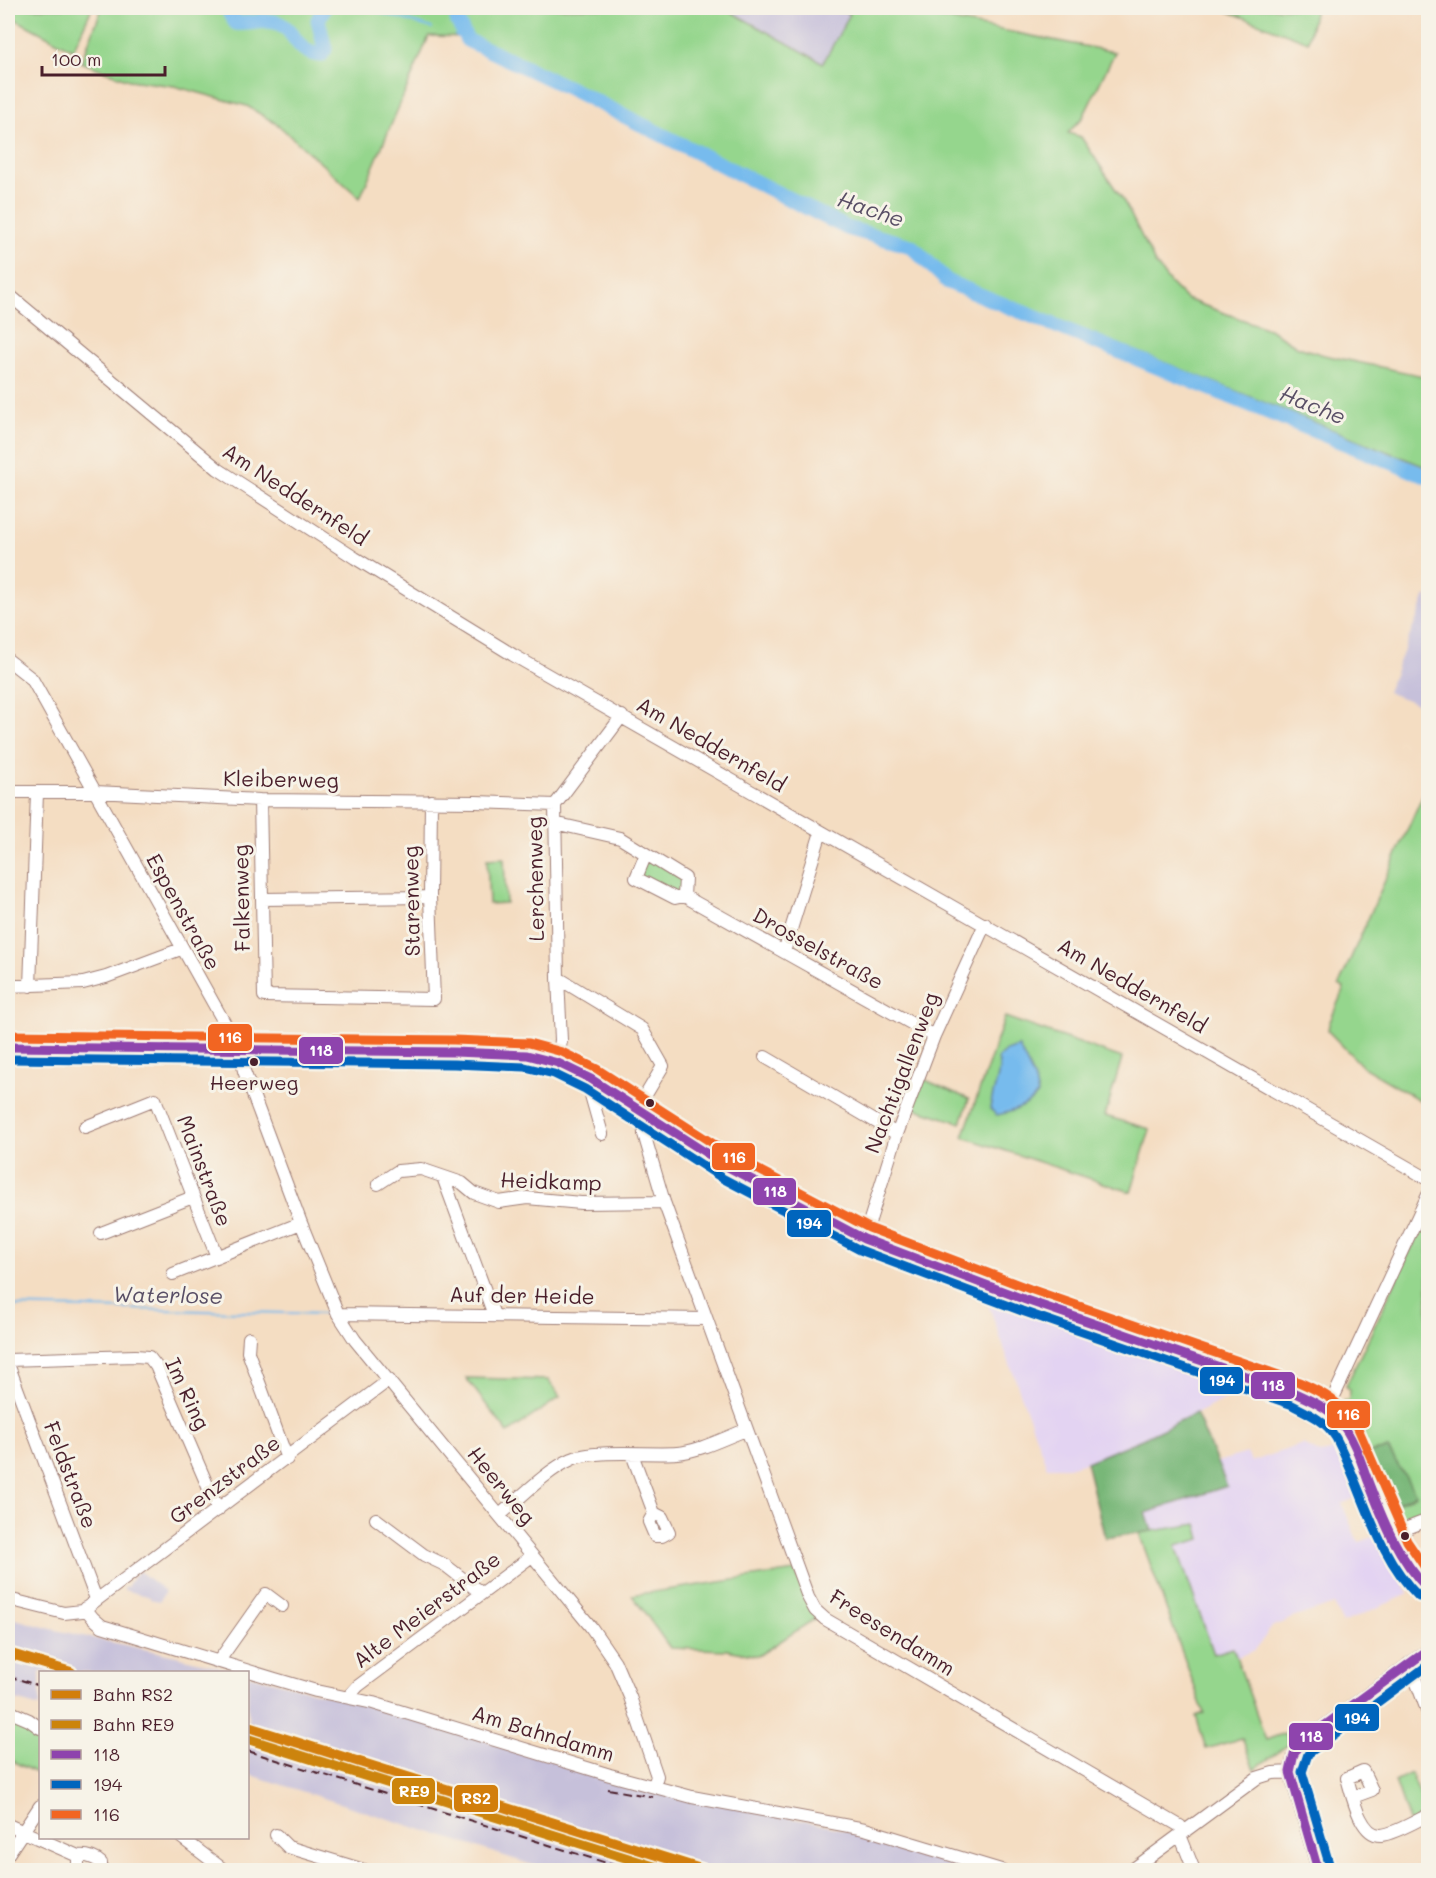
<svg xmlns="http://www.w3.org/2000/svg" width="1436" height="1878" viewBox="0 0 1436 1878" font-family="Mali,sans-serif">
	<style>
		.built { fill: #e3d3f2 }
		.industrial { fill: #c6c0da }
		.green { fill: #95d68d; stroke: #707a5c; stroke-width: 1.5 }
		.forest { fill: #78b778; stroke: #616b52; stroke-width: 1.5 }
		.water { fill: #77bbed; stroke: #606d8c; stroke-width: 1.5 }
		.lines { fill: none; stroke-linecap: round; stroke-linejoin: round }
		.stream { stroke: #77bbed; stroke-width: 2 }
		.river { stroke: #77bbed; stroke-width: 15 }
		.minor-casing { stroke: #9f7e76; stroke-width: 14 }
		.minor { stroke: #fff; stroke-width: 12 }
		.rail { stroke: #4a1f2b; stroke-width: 2; stroke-dasharray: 9 4.5; stroke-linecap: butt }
		.bus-1-casing { stroke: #f7f3e8; stroke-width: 14 }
		.bus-2-casing { stroke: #f7f3e8; stroke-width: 14 }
		.bus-3-casing { stroke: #f7f3e8; stroke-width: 14 }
		.bus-1 { stroke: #8e44ad; stroke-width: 9 }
		.bus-2 { stroke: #0065bd; stroke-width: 9 }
		.bus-3 { stroke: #f26522; stroke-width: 9 }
		.rail-1-casing { stroke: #f7f3e8; stroke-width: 15 }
		.rail-2-casing { stroke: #f7f3e8; stroke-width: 15 }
		.rail-1 { stroke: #d27e0b; stroke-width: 10 }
		.rail-2 { stroke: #cc840b; stroke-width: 10 }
		.bus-dot { fill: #4a1f2b; stroke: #f7f3e8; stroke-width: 2 }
		.labels { text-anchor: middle; stroke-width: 6; stroke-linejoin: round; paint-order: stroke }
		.bus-label { font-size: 20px; fill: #4a1f2b; stroke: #f7f3e8 }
		.street-label { font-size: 21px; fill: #4a1f2b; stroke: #f7f3e8 }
		.water-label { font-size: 22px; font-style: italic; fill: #584e65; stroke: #f7f3e8 }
		.line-badge { stroke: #f7f3e8; stroke-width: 2 }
		.badge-label { font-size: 16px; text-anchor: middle; font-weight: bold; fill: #fff }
	</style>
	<rect width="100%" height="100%" fill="#f7f3e8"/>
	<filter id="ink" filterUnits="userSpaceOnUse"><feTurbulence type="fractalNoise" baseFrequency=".0167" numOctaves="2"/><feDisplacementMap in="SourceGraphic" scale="12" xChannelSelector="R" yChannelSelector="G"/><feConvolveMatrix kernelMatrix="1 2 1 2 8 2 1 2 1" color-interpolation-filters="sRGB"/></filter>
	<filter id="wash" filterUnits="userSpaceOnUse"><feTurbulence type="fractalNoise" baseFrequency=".008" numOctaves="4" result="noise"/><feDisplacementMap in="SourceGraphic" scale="24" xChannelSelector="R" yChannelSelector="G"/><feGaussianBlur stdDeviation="1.35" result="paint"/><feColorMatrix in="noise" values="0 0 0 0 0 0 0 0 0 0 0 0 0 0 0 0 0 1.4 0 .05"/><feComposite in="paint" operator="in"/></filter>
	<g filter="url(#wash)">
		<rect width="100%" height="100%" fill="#f4ddc2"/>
		<!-- built -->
		<path class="built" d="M986,1298L1251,1387L1142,1439L1086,1462L1068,1467H1047Z
			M1303,1444L1320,1454L1341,1447L1364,1494L1342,1504L1358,1542L1380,1534L1409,1594L1342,1623L1334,1604L1292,1618L1272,1627L1255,1650L1237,1657L1233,1648L1214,1655L1176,1546L1197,1525L1152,1531L1146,1513L1226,1486L1217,1462L1247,1453L1251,1462Z"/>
		<!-- industrial -->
		<path class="industrial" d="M724,8H840L850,14L823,63Z
			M1426,596L1428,597V708L1387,692Z
			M139,1571L165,1591L160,1601L150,1599V1597L124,1590L125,1586L128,1587L129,1583Z
			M8,1617L55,1630L176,1656L240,1672H40V1707L8,1698Z
			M248,1675L359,1703L609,1777L863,1834L987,1870H548L248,1774Z"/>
		<!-- green -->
		<path class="green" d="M8,8H92L73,50L13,18L8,29Z
			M102,8H724L823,63L850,14L840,8H887L1115,52L1083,117L1068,133L1081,137L1126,205L1155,263L1170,283L1186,299L1271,330L1298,347L1324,355L1428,377V468L951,277L915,243L848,224L565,81L500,50L469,37L429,36L360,198L277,124L247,106L174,86L129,80L81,62Z
			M1219,8H1315L1308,42Z
			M1428,783V1105L1363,1067L1328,1031L1329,1024L1344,988L1339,985Z
			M647,856L683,879V895L639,878Z
			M504,858L506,903L489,904L487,859Z
			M1005,1017L1122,1058L1105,1116L1150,1129L1131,1192L963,1137Z
			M923,1079L969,1099L961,1123L913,1108Z
			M1428,1213V1514L1405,1524L1392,1506L1416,1495L1388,1449L1364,1454L1347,1418L1343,1401L1349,1400L1350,1390L1346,1386Z
			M466,1378L548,1380L560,1397L508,1433Z
			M1197,1524L1201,1539L1176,1546L1214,1654L1233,1648L1266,1740L1285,1733L1289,1744L1254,1769L1242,1738L1206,1749L1196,1716L1204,1713L1139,1533Z
			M795,1571L816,1618L758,1656L727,1650L670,1648L632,1595Z
			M8,1714L40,1733V1775L8,1759Z
			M1411,1773L1428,1816L1410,1824L1395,1781Z"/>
		<!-- forest -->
		<path class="forest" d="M1196,1413L1227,1486L1146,1513L1152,1531L1105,1538L1086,1462L1142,1439Z
			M1388,1449L1416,1494L1392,1506L1405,1524L1398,1527L1389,1516L1364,1454Z"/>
		<!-- water -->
		<path class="water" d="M1019,1047L1034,1078L1038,1094C1028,1107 1012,1112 997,1115L990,1109C992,1090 1002,1076 998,1058L1006,1051Z"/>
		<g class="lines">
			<!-- stream -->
			<path class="stream" d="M365,8L432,28
				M455,35L467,40
				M8,1306L327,1314"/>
			<!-- river -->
			<path class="river" d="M233,8L230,14L236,23C249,25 262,19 275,22C297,28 293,53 321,55L325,49L318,20L324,8
				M461,8L457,20L467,40L567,87L847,228L911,246L948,282L1428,477"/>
		</g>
	</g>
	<g filter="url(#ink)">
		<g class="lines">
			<!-- minor casing -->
			<g class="minor-casing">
				<path id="minor" d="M8,294L218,469L355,558L513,655L1428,1179
					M8,660L32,679L239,1049L244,1071L301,1223L338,1314L355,1340L591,1627L615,1662L630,1697L657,1776L654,1786
					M8,792H95L260,800L476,802L555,805
					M260,800L264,996L434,999L430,897L431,801
					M554,823L620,838L646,854
					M684,896L685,878L646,854L636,878L675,898L684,896L934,1036
					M262,899L430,897
					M784,952L821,832
					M558,978L642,1029L663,1066L638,1108
					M8,986L83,983L106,977L181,949
					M30,986L37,793
					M8,1047L454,1052L527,1055L558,1063L591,1079L728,1167L864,1239L921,1262L1026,1300L1295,1393C1311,1401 1330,1408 1341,1423C1349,1434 1354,1448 1360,1460C1377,1501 1394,1560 1428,1589
					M765,1057L897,1134
					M558,1063L561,1040L558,978L555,805L622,716
					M591,1079L589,1088L602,1134
					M643,1112L644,1134L664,1202L808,1597L815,1610L825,1619L1180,1826L1185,1832
					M85,1127L155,1099L217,1257
					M443,1177L494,1315
					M378,1184L398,1171L421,1169L462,1183L474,1193L499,1202L527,1198L581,1203L664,1202
					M101,1233L193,1197
					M864,1239L897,1134L934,1036L985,924
					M173,1274L301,1223
					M338,1314L706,1319
					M249,1338L248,1352L287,1459
					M8,1360L135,1356L149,1357L156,1366L218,1510
					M8,1364L96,1599
					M1324,1408L1335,1394L1428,1195
					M632,1454L654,1513L662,1517L669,1532L662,1536H655L649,1522L654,1513
					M500,1515C521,1497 547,1470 572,1459C592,1449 651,1455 677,1453C700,1451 724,1438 746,1430
					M376,1519L424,1555L445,1565L481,1593
					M1392,1534L1428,1520
					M8,1599L64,1613L82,1611L389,1380
					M85,1608L93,1618L102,1626L275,1679L316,1691L373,1703L610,1775L692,1797L865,1829L1001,1870
					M218,1662L266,1594L282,1606
					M1408,1664L1415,1678L1428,1713
					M348,1697L358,1686L532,1556
					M8,1711L29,1720L40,1728
					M1353,1797L1372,1790L1363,1771L1347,1778C1352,1794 1360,1836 1381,1835C1394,1834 1416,1821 1428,1815
					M8,1825L78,1856C87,1855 94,1857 101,1863V1870
					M276,1835L288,1847L364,1870
					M1180,1835L1194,1870
					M182,1838L224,1870
					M8,1854L40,1806
					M78,1856V1870
					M1132,1870L1257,1778L1273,1773L1290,1772
					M1318,1870L1290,1772L1294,1754L1299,1746L1320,1729L1428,1650"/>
			</g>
			<!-- minor -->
			<use href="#minor" class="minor"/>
			<!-- rail -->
			<path class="rail" d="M8,1676L40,1686
				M248,1751L629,1870
				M608,1789L653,1797"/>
			<!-- bus-1 casing -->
			<g class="bus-1-casing">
				<path id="bus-1" d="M8,1047L454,1052L527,1055L558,1063L591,1079L728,1167L864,1239L1026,1300L1295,1393C1310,1400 1326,1407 1338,1419C1353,1436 1361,1461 1368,1481C1383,1520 1398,1559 1428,1589
					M1318,1870L1290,1772L1294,1754L1299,1746L1320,1729L1428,1650"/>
			</g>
			<!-- bus-2 casing -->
			<g class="bus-2-casing">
				<path id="bus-2" d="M8,1059L454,1064L525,1067L554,1074L585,1089L722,1178L860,1250L1022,1311L1290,1404C1308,1413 1325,1420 1336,1438C1364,1492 1375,1553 1419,1597
					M1330,1867L1302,1772L1308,1754L1428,1665"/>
			</g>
			<!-- bus-3 casing -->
			<g class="bus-3-casing">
				<path id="bus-3" d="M8,1035L454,1040L529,1043L562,1052L597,1069L734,1157L869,1228L1030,1289L1299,1382C1322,1392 1343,1403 1357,1426L1407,1541L1428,1572"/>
			</g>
			<!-- bus-1 -->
			<use href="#bus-1" class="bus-1"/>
			<!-- bus-2 -->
			<use href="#bus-2" class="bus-2"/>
			<!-- bus-3 -->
			<use href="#bus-3" class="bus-3"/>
			<!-- rail-1 casing -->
			<g class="rail-1-casing">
				<path id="rail-1" d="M8,1653L71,1672
					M248,1727L704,1870"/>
			</g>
			<!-- rail-2 casing -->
			<g class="rail-2-casing">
				<path id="rail-2" d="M248,1739L665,1870"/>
			</g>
			<!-- rail-1 -->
			<use href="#rail-1" class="rail-1"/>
			<!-- rail-2 -->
			<use href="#rail-2" class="rail-2"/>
		</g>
	</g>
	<!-- markers -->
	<g class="bus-dot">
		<circle cx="254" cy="1062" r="5"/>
		<circle cx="650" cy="1103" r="5"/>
		<circle cx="1405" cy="1536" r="5"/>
	</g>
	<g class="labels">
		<!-- bus labels -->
		<g class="bus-label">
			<text x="254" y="1090">Heerweg</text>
		</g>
		<!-- street labels -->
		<g class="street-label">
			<text transform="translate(295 495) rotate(33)" y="7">Am Neddernfeld</text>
			<text transform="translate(711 745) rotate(30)" y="7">Am Neddernfeld</text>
			<text transform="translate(281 780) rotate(1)" y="7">Kleiberweg</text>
			<text transform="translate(536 879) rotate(-91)" y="7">Lerchenweg</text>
			<text transform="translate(242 898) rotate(-91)" y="7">Falkenweg</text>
			<text transform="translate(412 901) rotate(-91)" y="7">Starenweg</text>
			<text transform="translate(183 912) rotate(61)" y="7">Espenstraße</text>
			<text transform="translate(818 949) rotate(29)" y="7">Drosselstraße</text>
			<text transform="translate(1132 986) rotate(30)" y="7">Am Neddernfeld</text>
			<text transform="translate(902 1073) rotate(-69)" y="7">Nachtigallenweg</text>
			<text transform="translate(204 1171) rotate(69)" y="7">Mainstraße</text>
			<text transform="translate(551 1182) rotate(2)" y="7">Heidkamp</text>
			<text transform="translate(522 1296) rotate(1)" y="7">Auf der Heide</text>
			<text transform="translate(187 1394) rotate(65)" y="7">Im Ring</text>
			<text transform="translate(70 1475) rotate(69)" y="7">Feldstraße</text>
			<text transform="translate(225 1480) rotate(-37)" y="7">Grenzstraße</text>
			<text transform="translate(501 1486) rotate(51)" y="7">Heerweg</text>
			<text transform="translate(427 1610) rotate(-37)" y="7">Alte Meierstraße</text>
			<text transform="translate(892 1633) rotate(32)" y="7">Freesendamm</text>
			<text transform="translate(543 1734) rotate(17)" y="7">Am Bahndamm</text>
		</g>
		<!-- water labels -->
		<g class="water-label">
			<text transform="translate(871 209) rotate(19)" y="8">Hache</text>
			<text transform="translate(1313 405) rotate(22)" y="8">Hache</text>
			<text transform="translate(168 1295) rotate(1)" y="8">Waterlose</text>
		</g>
	</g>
	<g class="line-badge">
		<rect x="207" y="1023" width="46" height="29" rx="6" fill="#f26522"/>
		<rect x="298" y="1036" width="46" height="29" rx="6" fill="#8e44ad"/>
		<rect x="711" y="1142" width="45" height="29" rx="6" fill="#f26522"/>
		<rect x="752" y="1177" width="45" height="29" rx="6" fill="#8e44ad"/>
		<rect x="786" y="1209" width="46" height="29" rx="6" fill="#0065bd"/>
		<rect x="1199" y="1366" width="45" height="29" rx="6" fill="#0065bd"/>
		<rect x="1250" y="1371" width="46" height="29" rx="6" fill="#8e44ad"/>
		<rect x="1326" y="1400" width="45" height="29" rx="6" fill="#f26522"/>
		<rect x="1334" y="1703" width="46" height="29" rx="6" fill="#0065bd"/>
		<rect x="1288" y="1722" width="46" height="29" rx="6" fill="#8e44ad"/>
		<rect x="391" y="1777" width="45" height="28" rx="6" fill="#cc840b"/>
		<rect x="453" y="1784" width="46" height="29" rx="6" fill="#d27e0b"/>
	</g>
	<g class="badge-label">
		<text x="230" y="1043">116</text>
		<text x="321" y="1056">118</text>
		<text x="734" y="1163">116</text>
		<text x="775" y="1197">118</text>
		<text x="809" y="1229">194</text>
		<text x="1222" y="1386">194</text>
		<text x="1273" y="1391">118</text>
		<text x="1348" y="1420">116</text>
		<text x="1357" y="1724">194</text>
		<text x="1311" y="1742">118</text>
		<text x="414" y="1797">RE9</text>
		<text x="476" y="1804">RS2</text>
	</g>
	<!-- margin -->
	<rect width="1436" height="1878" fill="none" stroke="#f7f3e8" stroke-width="30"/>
	<!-- legend -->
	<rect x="39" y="1671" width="210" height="168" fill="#f7f3e8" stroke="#b29e9c" stroke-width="1.5"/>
	<rect x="51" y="1690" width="30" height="9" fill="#d27e0b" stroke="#b29e9c" stroke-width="1.5"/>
	<text x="93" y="1701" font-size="18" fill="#4a1f2b">Bahn RS2</text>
	<rect x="51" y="1720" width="30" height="9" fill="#cc840b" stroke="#b29e9c" stroke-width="1.5"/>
	<text x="93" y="1731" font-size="18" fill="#4a1f2b">Bahn RE9</text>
	<rect x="51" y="1750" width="30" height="9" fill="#8e44ad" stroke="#b29e9c" stroke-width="1.5"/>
	<text x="93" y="1761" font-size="18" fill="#4a1f2b">118</text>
	<rect x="51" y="1780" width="30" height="9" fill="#0065bd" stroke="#b29e9c" stroke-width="1.5"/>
	<text x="93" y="1791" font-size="18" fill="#4a1f2b">194</text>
	<rect x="51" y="1810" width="30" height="9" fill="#f26522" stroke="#b29e9c" stroke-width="1.5"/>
	<text x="93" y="1821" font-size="18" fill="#4a1f2b">116</text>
	<!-- scale -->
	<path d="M42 66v9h123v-9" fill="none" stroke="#4a1f2b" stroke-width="3"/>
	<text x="51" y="66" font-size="18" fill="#4a1f2b" stroke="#f7f3e8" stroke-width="4.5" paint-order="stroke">100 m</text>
</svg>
